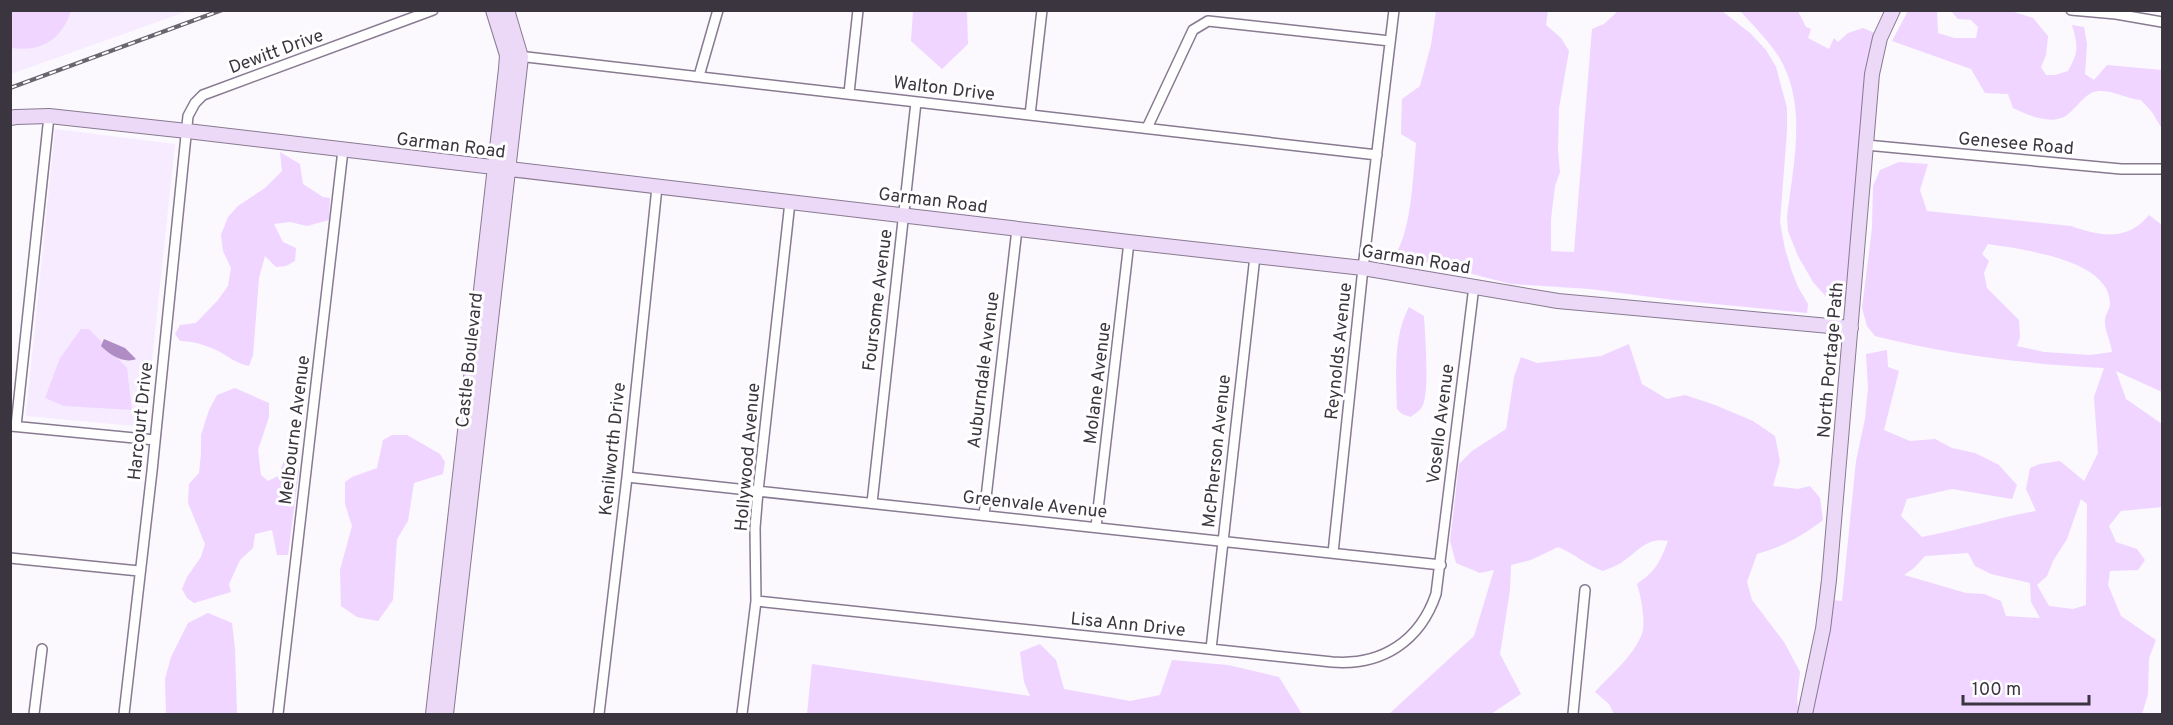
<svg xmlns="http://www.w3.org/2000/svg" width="2173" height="725" viewBox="0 0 2173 725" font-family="Overpass,sans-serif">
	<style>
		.built { fill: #f7ebff }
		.green { fill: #efd5ff; fill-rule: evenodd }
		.water { fill: #af8dc4 }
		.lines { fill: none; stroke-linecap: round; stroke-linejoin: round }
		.street-casing { stroke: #887a91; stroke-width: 12 }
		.secondary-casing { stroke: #887a91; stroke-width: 16 }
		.street { stroke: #fff; stroke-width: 9 }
		.secondary { stroke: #ecd8f7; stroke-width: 14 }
		.rail-casing { stroke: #6a656e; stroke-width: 4.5 }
		.rail { stroke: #fff; stroke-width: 2; stroke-dasharray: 7; stroke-linecap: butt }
		.labels { text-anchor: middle; stroke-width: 6; stroke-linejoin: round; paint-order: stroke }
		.street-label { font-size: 18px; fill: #3b353f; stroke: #fff }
	</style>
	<rect width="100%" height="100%" fill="#fbf8fe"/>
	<!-- built -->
	<path class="built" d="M11,10L188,11L11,74Z
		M55,129L175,144L145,427L26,416Z"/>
	<!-- green -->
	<path class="green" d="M10,11L11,10L71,11C61,40 42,52 11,48Z
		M913,11H967L968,44L942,69L911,41Z
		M1436,11H1548L1546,25L1561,38L1569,51L1559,108L1558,151L1560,172L1555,186L1551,219V251L1574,252L1592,29L1604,24L1618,11H1722L1750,33L1766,50L1776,67L1787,108V131L1780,222L1785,249L1792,272L1798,287L1808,304L1807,313L1674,300L1590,289L1511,284L1425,262L1392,260C1412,234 1413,176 1416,143L1401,134L1402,99L1420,86L1431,45Z
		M1740,11H1798L1806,27L1811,29L1808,38L1829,49L1834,38L1838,42L1848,33L1863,28L1875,33L1847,296L1844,302L1830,301L1813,282L1798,256L1788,231L1787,217C1793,166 1808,104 1779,57C1768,40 1753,25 1740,11Z
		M1908,11H1937L1938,33L1954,38H1976L1978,27L1971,20L1958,19L1951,11H2011L2033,18L2048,36L2046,55L2041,67L2046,75H2055L2068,71C2079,51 2078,46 2072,25L2084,27L2087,44L2085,74L2094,80L2107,65L2162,70V129L2152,112L2141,100C2125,99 2107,86 2091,93C2082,98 2075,109 2067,115C2051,126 2028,115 2013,108L2008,94L1985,93L1971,69L1892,41Z
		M280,152L300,164L303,184L323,197L330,198L329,220L307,226L290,222L274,224L283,242L296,248L295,261L286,266L276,267L265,256L259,278L253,355L249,366C235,363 230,357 218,351C207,345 192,341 180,341L175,334L180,325L196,323L218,300L228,286L231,268L223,251L221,235L228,217L238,206L265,188L282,171Z
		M1899,162L1928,164L1920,190L1927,211L2071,226C2100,236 2127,242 2149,215L2162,225V392L2116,371L2126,399L2162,424V507L2121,511L2109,526L2116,542L2137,549L2145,560L2138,570L2110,571L2108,585L2121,616L2156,640L2149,658L2148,694L2142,714H1809L1832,600L1842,601L1856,461L1865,419L1868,388L1866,354L1887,350L1888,367L1899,371L1884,430L1910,441L1935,439L1952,448L1975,453L1999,465L2017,485L2012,499L1952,489L1907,499L1901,516L1922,537C1961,530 1997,518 2036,511L2026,489L2030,468L2040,464L2060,461L2084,481L2098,453L2094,397L2104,368C2027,364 1950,355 1875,336L1867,326L1862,308L1872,228L1873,186L1880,170ZM1988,244C2020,249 2108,259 2110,302C2111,308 2105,314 2105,320C2104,329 2111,342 2112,352L2090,355L2044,352L2017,346L2020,337L2019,320L1987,288L1984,273L1989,261L1982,254ZM2081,499L2087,504L2086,605L2073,609L2049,606L2037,585L2047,576L2053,561L2067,539ZM1968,553L1975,566L1991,574L2030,583L2031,602L2040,618L2006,616L2001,601L1984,594L1966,593L1904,575L1914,568L1925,556Z
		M1409,307L1424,316C1425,335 1430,393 1422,407C1420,411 1414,414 1411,417L1402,414L1397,409C1396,376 1393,336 1409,307Z
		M81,329H89L127,368L132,410L64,406L45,398L60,358Z
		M1629,344L1642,384L1667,399L1685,395L1715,405L1753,421L1775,436L1780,461L1773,486L1798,489L1810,486L1820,498L1823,520C1800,537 1785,546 1757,554L1747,582L1752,600L1784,642L1800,672L1797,698L1799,714H1614L1609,704L1595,692C1610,675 1633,657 1642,634C1646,622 1641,596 1637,584C1656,571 1660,562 1668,541C1648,537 1640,549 1625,560C1619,565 1610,568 1603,571C1586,565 1575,554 1558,547L1531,560L1511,565L1510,590L1500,654L1521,694L1491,714H1389L1474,636L1494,570L1480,573L1456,563L1450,541L1459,464L1472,451L1506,429L1514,377L1521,357L1537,363L1601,356Z
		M235,388L269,403V417L258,450L261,475L268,481L278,476L285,458L299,470L288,555H277L272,530L255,534L253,548L240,560L229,584L231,592L194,603L187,598L182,589L187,577L201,557L205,544L188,503L189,484L199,473L201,454V435L209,410L217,395Z
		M392,435H407L440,454L445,462L443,474L414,483L408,521L397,539L393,600L378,621L357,617L341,606L340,570L352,526L345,504V482L352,477L377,468L383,440Z
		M208,613L232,623L235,649L237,714H166L165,679L171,657L188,623Z
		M1040,644L1056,660L1064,689L1130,701L1160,695L1172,660L1228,665L1279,677L1302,714H807L812,664L1030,696L1024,682L1020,652Z"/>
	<!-- water -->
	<path class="water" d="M104,339L125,348L136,359C124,364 110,355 101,346Z"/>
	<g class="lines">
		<!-- street casing -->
		<g class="street-casing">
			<path id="street" d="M2071,10L2116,14L2162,22
				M518,56L1377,155
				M699,76L718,10
				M849,93L858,10
				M1030,115L1042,10
				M1147,128L1193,30L1208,21L1390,41
				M1866,145L2121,169H2162
				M11,426L155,440
				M16,426L49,116
				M627,477L1441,565
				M872,503L916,102
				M984,515L1017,229
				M1096,527L1129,242
				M1333,553L1363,268L1394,10
				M10,558L139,571
				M756,601L1332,662C1382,666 1420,641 1436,594L1474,286
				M1211,649L1255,256
				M34,714L42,649
				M124,714L152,471L188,116L195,103L203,95L433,10
				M278,714L343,150
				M599,714L627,477L657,187
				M742,714L756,601L755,528L758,491L790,202
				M1573,714L1585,590"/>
		</g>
		<!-- secondary casing -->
		<g class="secondary-casing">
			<path id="secondary" d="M10,118L16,117L49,116L187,131L1129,242L1363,268L1558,301L1851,328
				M433,714L506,69L507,55L493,10
				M446,714L521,57L507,10
				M1805,714L1823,629L1829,580L1872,74L1880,38L1893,10"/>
		</g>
		<!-- street -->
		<use href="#street" class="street"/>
		<!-- secondary -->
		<use href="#secondary" class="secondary"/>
		<!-- rail casing -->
		<g class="rail-casing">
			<path id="rail" d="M10,88L222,10"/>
		</g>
		<!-- rail -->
		<use href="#rail" class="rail"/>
	</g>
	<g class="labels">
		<!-- street labels -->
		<g class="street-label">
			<text transform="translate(276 51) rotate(-20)" y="6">Dewitt Drive</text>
			<text transform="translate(944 88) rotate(7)" y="6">Walton Drive</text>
			<text transform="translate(2016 143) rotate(5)" y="6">Genesee Road</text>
			<text transform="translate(451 145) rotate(7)" y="6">Garman Road</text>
			<text transform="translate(933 200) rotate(7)" y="6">Garman Road</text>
			<text transform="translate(1416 259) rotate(9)" y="6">Garman Road</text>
			<text transform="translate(877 300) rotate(-83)" y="6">Foursome Avenue</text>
			<text transform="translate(1338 351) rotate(-84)" y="6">Reynolds Avenue</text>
			<text transform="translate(469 360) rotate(-84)" y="6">Castle Boulevard</text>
			<text transform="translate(1830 360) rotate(-85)" y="6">North Portage Path</text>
			<text transform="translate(983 370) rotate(-83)" y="6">Auburndale Avenue</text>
			<text transform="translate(1097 383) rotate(-83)" y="6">Molane Avenue</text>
			<text transform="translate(140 421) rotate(-84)" y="6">Harcourt Drive</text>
			<text transform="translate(1440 424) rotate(-83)" y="6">Vosello Avenue</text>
			<text transform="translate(294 430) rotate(-83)" y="6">Melbourne Avenue</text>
			<text transform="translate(612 449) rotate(-84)" y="6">Kenilworth Drive</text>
			<text transform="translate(1216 451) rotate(-84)" y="6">McPherson Avenue</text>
			<text transform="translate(747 457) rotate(-85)" y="6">Hollywood Avenue</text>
			<text transform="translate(1035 504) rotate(6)" y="6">Greenvale Avenue</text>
			<text transform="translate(1128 624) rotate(6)" y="6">Lisa Ann Drive</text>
		</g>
	</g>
	<!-- border -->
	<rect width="2173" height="725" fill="none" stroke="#3b353f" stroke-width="24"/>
	<!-- scale -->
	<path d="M1963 695v9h126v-9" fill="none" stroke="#3b353f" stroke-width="3"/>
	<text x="1972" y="695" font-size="18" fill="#3b353f" stroke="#ffffff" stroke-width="4.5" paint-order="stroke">100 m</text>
</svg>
